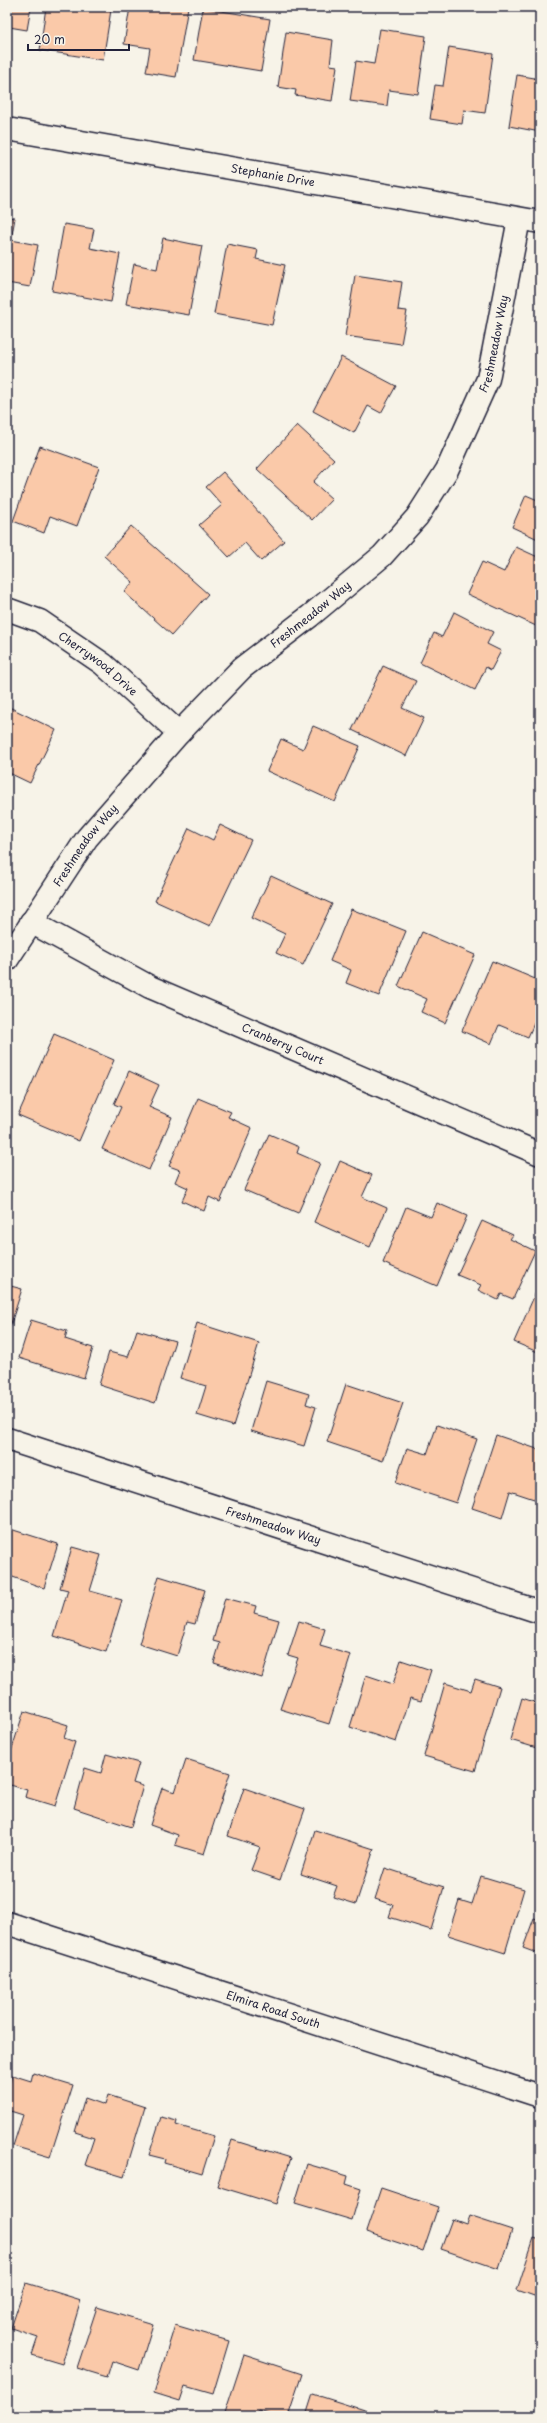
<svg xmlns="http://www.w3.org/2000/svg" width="547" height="2423" viewBox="0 0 547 2423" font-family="'Playpen Sans',sans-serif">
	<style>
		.building { fill: #fac9a9; stroke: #22223b }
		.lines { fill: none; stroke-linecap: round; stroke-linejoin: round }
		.street-casing { stroke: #22223b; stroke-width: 25 }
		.secondary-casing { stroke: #22223b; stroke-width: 25 }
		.street { stroke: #f7f3e8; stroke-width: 22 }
		.secondary { stroke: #f7f3e8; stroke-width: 22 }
		.labels { text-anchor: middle; stroke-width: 3; stroke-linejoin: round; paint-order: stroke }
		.street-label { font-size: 11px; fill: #22223b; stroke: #f7f3e8 }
	</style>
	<rect width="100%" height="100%" fill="#f7f3e8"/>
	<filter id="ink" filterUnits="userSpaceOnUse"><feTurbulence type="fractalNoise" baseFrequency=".025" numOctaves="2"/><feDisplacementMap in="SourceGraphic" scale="8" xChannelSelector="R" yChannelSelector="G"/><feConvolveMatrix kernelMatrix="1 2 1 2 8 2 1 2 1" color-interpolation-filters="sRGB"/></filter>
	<g filter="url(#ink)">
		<!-- building -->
		<path class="building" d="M7,7H31L27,30L9,27L7,35Z
			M46,7H96L111,10L103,60L40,50Z
			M130,7H188L176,77L146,72L150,48L124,44Z
			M203,8L270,19L261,71L194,60Z
			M380,29L426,36L418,94L389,90L387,106L350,101L356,61L374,64Z
			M286,32L333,40L330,65L337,66L332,101L295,95L296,90L278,87Z
			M449,47L493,54L485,113L464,110L462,124L430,119L435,85L443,86Z
			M517,75L540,79V132L509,126Z
			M7,217L15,218L11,240L38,245L30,287L7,283Z
			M64,224L94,229L90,248L120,254L111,302L52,291Z
			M163,238L202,246L189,315L126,304L134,264L157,269Z
			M227,244L258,250L256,259L285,265L272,325L214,314Z
			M355,275L402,282L398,310L407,311L401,344L345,336Z
			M341,357L396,386L381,413L368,406L354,433L313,411Z
			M297,425L334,459L313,482L332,499L312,520L257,469Z
			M40,446L99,467L77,526L50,516L44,533L13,521Z
			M223,472L284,541L261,561L245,543L229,557L199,525L222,505L206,487Z
			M526,495L540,501V540L512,527Z
			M131,526L208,594L172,635L124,592L133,582L104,556Z
			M516,547L540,558V617L536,626L467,594L482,562L504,572Z
			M454,612L493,632L487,644L501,651L491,670L486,667L475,690L420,663L434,633L442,637Z
			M383,666L416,681L402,708L424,718L406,756L352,730Z
			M7,706L56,730L30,783L7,772Z
			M313,726L360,746L335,802L267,771L281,739L303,749Z
			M220,825L251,840L210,926L155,901L189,828L213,840Z
			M271,876L332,904L303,965L276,953L285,934L251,918Z
			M351,909L406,931L379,996L346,983L351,970L330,961Z
			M422,932L475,955L445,1023L421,1012L427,999L398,986Z
			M492,961L540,981V1010L528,1037L499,1025L491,1044L462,1031Z
			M54,1034L114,1060L79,1141L18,1115Z
			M129,1071L159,1085L149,1107L172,1117L149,1170L102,1149L121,1107L114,1104Z
			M198,1098L231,1112L228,1117L252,1128L220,1202L209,1197L204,1211L182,1201L188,1188L175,1182L180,1170L169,1166Z
			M269,1134L299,1147L297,1153L320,1163L298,1213L244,1190Z
			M340,1161L372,1175L362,1197L387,1208L370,1247L314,1222Z
			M437,1203L467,1216L437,1286L383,1263L406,1207L431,1217Z
			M482,1221L513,1235L510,1239L535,1251L513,1299L501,1294L498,1300L478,1290L481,1285L457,1275Z
			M540,1283V1353L514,1342Z
			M7,1285L22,1289L7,1336Z
			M31,1320L67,1331L65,1339L93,1348L84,1378L19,1358Z
			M197,1323L259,1343L233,1426L197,1415L206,1386L180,1378Z
			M137,1330L175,1341L155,1403L99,1385L109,1352L128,1357Z
			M266,1381L309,1394L306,1404L316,1407L304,1446L251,1431Z
			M346,1384L403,1403L383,1461L327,1442Z
			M437,1425L477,1439L456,1503L395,1483L407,1448L427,1454Z
			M496,1435L540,1450V1501L510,1491L502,1518L472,1508Z
			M7,1528L58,1544L44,1588L7,1575Z
			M72,1547L101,1555L90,1591L122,1600L106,1652L54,1636L68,1590L60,1588Z
			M159,1576L205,1590L195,1624L187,1622L177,1656L139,1644Z
			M225,1598L256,1606L254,1613L279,1620L262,1678L214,1663L220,1643L213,1641Z
			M299,1621L325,1629L320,1646L351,1655L329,1724L280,1709L298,1658L288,1655Z
			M401,1660L431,1670L421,1701L410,1698L396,1742L350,1727L366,1675L393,1684Z
			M475,1679L500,1687L475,1771L424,1756L445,1683L471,1691Z
			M522,1698L540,1704V1749L510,1740Z
			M24,1711L68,1725L64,1738L75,1742L55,1806L25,1797L27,1790L7,1784V1764Z
			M106,1754L139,1763L133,1783L143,1786L131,1827L74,1808L85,1768L101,1773Z
			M186,1759L230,1773L204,1854L175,1845L178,1835L150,1825L162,1788L175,1792Z
			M244,1788L305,1809L280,1880L251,1870L260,1847L228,1836Z
			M315,1830L374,1849L356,1904L333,1897L337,1886L301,1874Z
			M385,1868L444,1887L431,1930L389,1917L393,1905L375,1899Z
			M481,1876L524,1889L505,1953L448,1935L459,1900L472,1904Z
			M534,1918L540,1920V1965L537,1963L539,1954L523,1948Z
			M33,2073L73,2085L50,2157L13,2146L23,2115L7,2110V2091L12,2075L31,2081Z
			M108,2095L145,2107L124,2177L85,2165L94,2138L75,2132L85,2098L105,2105Z
			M161,2117L177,2121L176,2125L214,2136L202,2174L164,2163L165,2159L149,2155Z
			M232,2140L291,2158L276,2204L217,2186Z
			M307,2164L348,2176L346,2184L361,2189L352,2220L295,2203Z
			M381,2188L438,2207L423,2251L366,2232Z
			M469,2216L512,2230L499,2269L441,2249L452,2219L466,2224Z
			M534,2238L540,2240V2298L517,2290Z
			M26,2283L81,2300L62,2364L32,2355L38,2337L11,2328Z
			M97,2307L153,2324L139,2370L112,2361L107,2377L77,2368Z
			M175,2325L229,2341L213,2394L185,2386L180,2401L154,2393Z
			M244,2355L302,2374L288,2416H275L259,2411L258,2416H224Z
			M313,2394L370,2412L369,2416H306Z"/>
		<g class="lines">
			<!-- street casing -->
			<g class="street-casing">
				<g id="street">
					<path id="s1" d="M7,129L540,222"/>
					<path id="s2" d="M7,609L40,621L103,664L179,733"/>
					<path id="s3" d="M31,922L150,987L540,1154"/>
					<path id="s4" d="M7,960L87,838L179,733L242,668L310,616L382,556L417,517L447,470L488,379L519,219"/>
					<path id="s5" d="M7,1439L540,1612"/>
				</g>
			</g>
			<!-- secondary casing -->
			<g class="secondary-casing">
				<g id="secondary">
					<path id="s6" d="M7,1923L540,2096"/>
				</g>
			</g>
			<!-- street -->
			<use href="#street" class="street"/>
			<!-- secondary -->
			<use href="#secondary" class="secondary"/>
		</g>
	</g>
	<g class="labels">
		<!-- street labels -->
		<g class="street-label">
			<text dy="4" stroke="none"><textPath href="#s1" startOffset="270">Stephanie Drive</textPath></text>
			<text dy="4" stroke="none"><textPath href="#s4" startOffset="799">Freshmeadow Way</textPath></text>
			<text dy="4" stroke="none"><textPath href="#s4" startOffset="463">Freshmeadow Way</textPath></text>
			<text dy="4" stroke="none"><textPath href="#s2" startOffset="107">Cherrywood Drive</textPath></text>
			<text dy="4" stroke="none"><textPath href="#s4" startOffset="139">Freshmeadow Way</textPath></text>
			<text dy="4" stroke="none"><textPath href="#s3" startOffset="280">Cranberry Court</textPath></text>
			<text dy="4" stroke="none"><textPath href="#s5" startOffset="280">Freshmeadow Way</textPath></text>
			<text dy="4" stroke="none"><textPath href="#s6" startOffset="280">Elmira Road South</textPath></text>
		</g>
	</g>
	<!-- margin -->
	<rect width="547" height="2423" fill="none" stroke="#f7f3e8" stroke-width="24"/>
	<rect x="12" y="12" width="523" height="2399" fill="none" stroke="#22223b" stroke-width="1.5" filter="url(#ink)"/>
	<!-- scale -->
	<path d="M28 44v6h101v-6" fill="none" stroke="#22223b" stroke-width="2"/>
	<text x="34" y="44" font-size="12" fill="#22223b" stroke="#f7f3e8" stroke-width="3" paint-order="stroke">20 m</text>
</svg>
